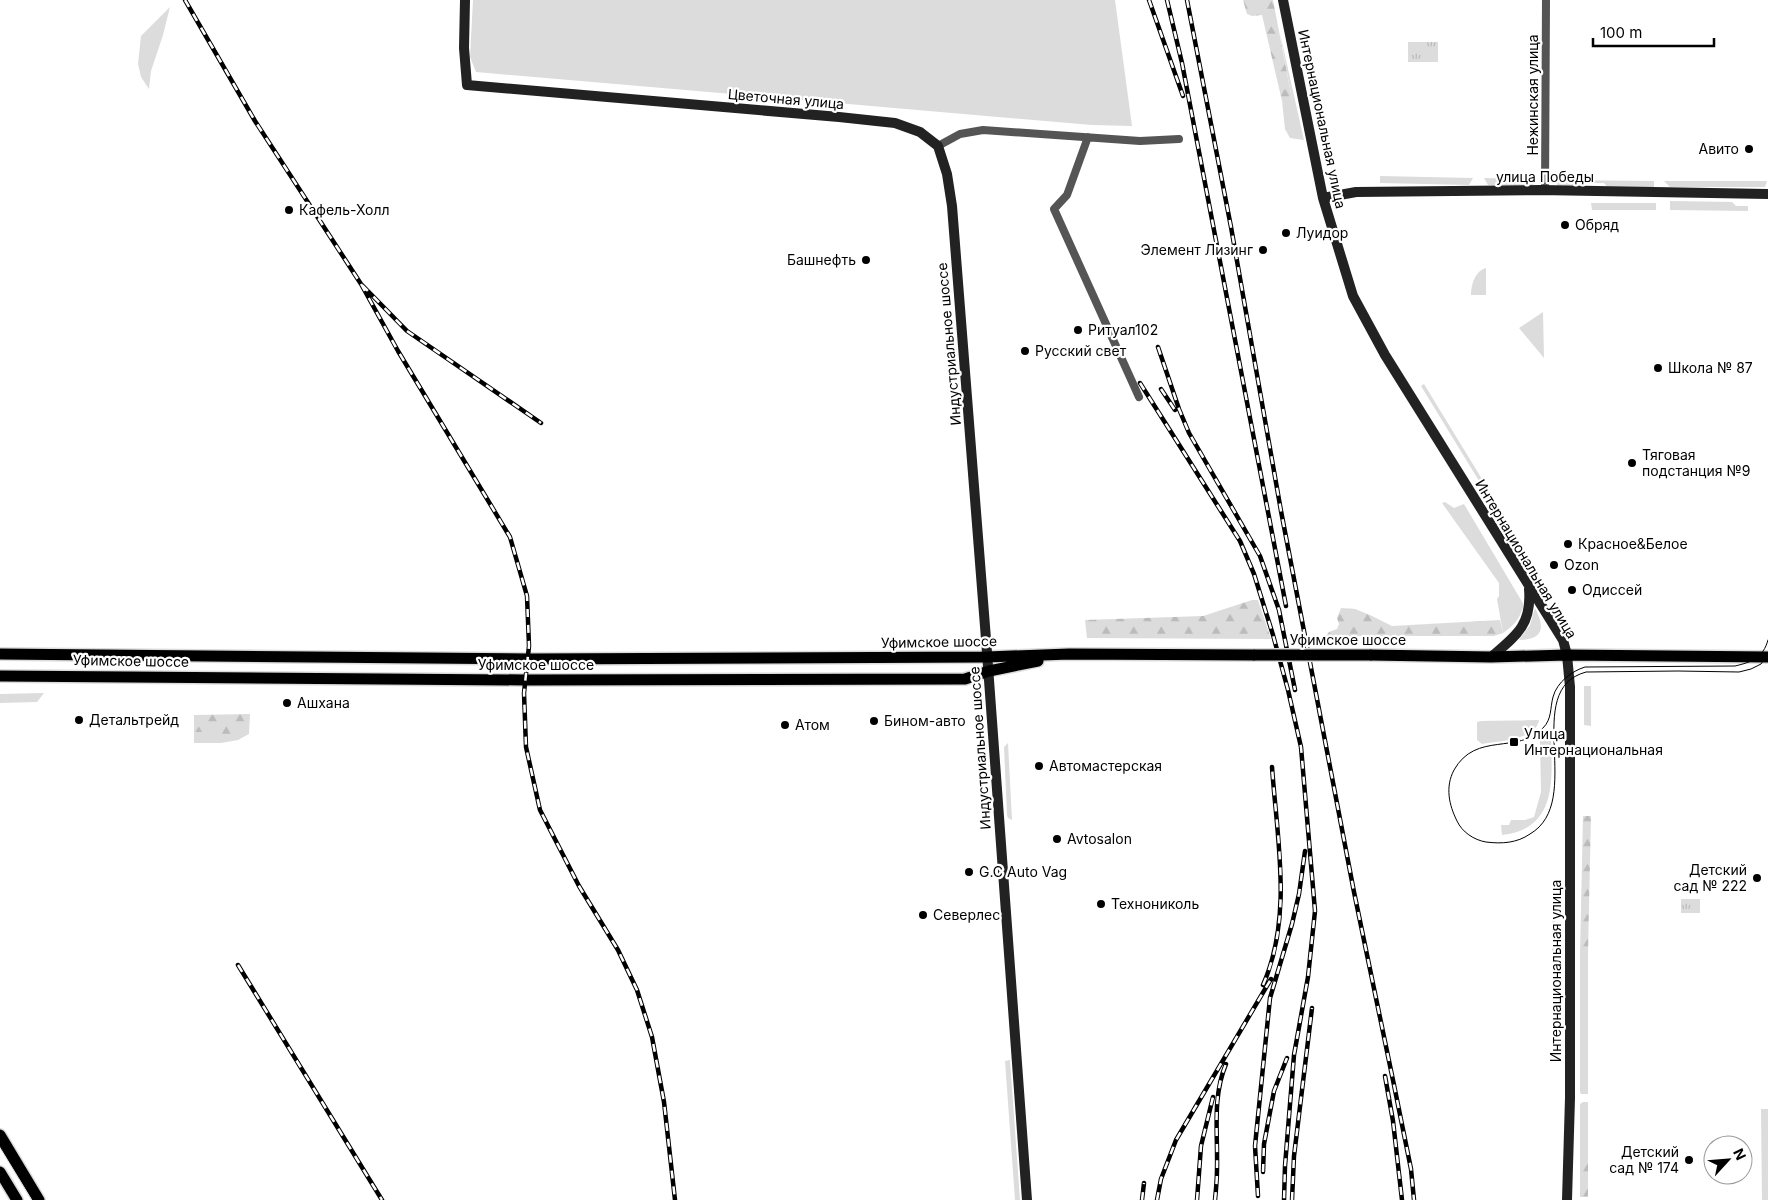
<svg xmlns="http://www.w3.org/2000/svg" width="1768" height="1200" viewBox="0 0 1768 1200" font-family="Inter,sans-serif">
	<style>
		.green { fill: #dcdcdc }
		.forest { fill: url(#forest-firs) }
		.park { fill: url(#park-tufts) }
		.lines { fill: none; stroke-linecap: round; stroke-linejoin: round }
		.primary-casing { stroke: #dbdbdb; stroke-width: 14 }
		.street { stroke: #555; stroke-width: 8 }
		.secondary { stroke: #222; stroke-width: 10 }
		.primary { stroke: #000; stroke-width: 11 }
		.tram { stroke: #000; stroke-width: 1 }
		.rail-casing { stroke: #000; stroke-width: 4.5 }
		.rail { stroke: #fff; stroke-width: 2.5; stroke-dasharray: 8; stroke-linecap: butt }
		.primary-bridge-casing { stroke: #dbdbdb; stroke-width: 14; stroke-linecap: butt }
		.primary-bridge { stroke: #000; stroke-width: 11 }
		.poi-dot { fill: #000; stroke: #fff; stroke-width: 2 }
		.labels { text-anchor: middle; stroke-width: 4.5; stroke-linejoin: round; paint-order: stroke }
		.street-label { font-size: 14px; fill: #000; stroke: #fff }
		.poi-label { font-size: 14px; fill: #000; stroke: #fff; text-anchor: start }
	</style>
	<defs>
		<pattern id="forest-firs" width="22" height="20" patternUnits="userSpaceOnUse" patternTransform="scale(1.25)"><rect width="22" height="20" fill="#dcdcdc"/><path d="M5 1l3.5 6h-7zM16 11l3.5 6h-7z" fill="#bbb"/></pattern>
		<pattern id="park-tufts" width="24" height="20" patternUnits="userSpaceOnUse" patternTransform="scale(1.25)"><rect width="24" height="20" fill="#dcdcdc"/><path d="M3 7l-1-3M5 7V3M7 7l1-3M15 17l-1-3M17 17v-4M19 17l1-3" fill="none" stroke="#bbb"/></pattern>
	</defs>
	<rect width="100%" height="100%" fill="#fff"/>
	<!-- green -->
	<path class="green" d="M473,0H1115L1132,126L1092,125L476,72L470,57Z
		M170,7L163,35L151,71L149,89L141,77L138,64L141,36Z
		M1279,29L1304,140L1290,138L1285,129L1282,101L1284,104L1292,99Z
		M1380,176L1473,178L1469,185L1380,183Z
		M1484,178L1534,179L1533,187L1488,185Z
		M1557,180L1654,181V188H1608L1604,183H1575L1569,188H1557Z
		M1664,181H1767L1765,187H1670Z
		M1670,201L1732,202L1736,206H1748V211L1670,210Z
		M1591,203H1656V210H1592Z
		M1486,268V295H1471C1471,285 1475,271 1486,268Z
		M1543,312L1544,358L1519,328Z
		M1424,384L1510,525H1506L1421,386Z
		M1445,502L1454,508L1464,504L1524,605C1519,619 1516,624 1503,633L1497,599L1499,596V583L1442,503Z
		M1535,608C1545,627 1544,640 1519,640L1530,625Z
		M1584,686H1591V726L1584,725Z
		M44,693L37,702L0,703V694Z
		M1539,720C1536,740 1499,741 1482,744L1477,740V722L1481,721Z
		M1551,730C1551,774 1561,828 1502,835L1501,825H1509L1511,820H1525L1534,817L1541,792L1540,741Z
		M194,732H221V743H194Z
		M1008,743L1012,820L1008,818L1007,815L1004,747Z
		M1552,903H1555V1024H1552Z
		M1580,953H1588V1094H1581L1580,1092Z
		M1010,1060L1020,1200H1015L1005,1061Z
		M1583,1102H1588V1150H1580V1104Z
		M1761,1109H1768V1200H1762Z"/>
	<!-- forest -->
	<path class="forest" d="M1243,0H1273L1292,99L1288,105L1284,104L1282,101L1262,15L1252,16L1247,14Z
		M1252,600H1258L1271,639L1087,638L1085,620L1203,616Z
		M1341,608L1355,609L1370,615L1392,626L1500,620L1503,633L1494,636H1326L1329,632L1337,629L1339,624L1337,618Z
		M250,714L249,734L238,740L221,743V732H194V715Z
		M1583,816H1591L1588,953H1580Z
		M1580,1150H1588V1197H1580Z"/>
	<!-- park -->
	<path class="park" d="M1408,42H1438V62H1408Z
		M1681,899H1700V913H1681Z"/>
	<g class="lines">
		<!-- primary casing -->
		<g class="primary-casing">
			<path id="primary" d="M0,654L528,659L987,657L1069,654L1255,655
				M1370,655L1491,657L1567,655L1768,657
				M0,676L525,680L965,679L989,671L1038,661
				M0,1135L39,1200
				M0,1172L17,1200"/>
		</g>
		<!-- street -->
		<path class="street" d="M1088,137L1067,195L1054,209L1139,397
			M938,146L960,134L983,130L1140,141L1179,139
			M1545,190L1546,0"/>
		<!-- secondary -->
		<path class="secondary" d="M465,0L464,48L467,85L839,117L895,123L920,132L938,146L947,174L952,206L986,639L1027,1200
			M1283,0L1323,198L1353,296L1385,355L1563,640L1567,655L1570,687V1098L1567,1200
			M1323,198L1356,192L1540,190L1768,194
			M1491,657C1516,636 1532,625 1529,589"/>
		<!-- primary -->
		<use href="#primary" class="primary"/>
		<!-- tram -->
		<path class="tram" d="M1768,640C1763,658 1752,662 1735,666L1585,667C1572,671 1557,682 1553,697C1550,708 1552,719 1543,728C1518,755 1476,731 1454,770C1445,787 1449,805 1457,821C1462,832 1474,840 1486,842C1502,844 1517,843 1530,834C1586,801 1520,690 1586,672L1678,671L1739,672L1751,669L1761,664L1768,654
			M0,1146L33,1200"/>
		<!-- rail casing -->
		<g class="rail-casing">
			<path id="rail" d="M185,0L255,121L361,284L407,331L541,423
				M1149,0L1183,96
				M1167,0L1182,63L1286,606
				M1187,0L1231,227L1281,511L1354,892L1394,1085L1411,1169L1414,1200
				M361,284L398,351L510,537L527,596L529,646L524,693L526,747L540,810L579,886L618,950L637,990L652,1037L664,1102L675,1200
				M1158,347L1179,409L1189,433L1260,556L1279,610L1295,690
				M1140,383L1240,541L1254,574L1273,635L1288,690L1301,747L1315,911L1308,977L1294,1055L1285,1166L1284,1200
				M1161,389L1175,410
				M238,965L382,1200
				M1263,985C1293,917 1277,839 1272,767
				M1385,1076L1393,1121L1402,1200
				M1263,1172L1264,1144L1274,1091L1287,1058
				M1258,1196L1255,1146L1270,998L1292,924L1299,894L1305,851
				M1142,1200L1144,1183
				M1157,1200L1161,1179L1176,1140L1271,979
				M1197,1200L1201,1146L1213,1097
				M1215,1200C1216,1190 1217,1179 1217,1169C1218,1134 1212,1097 1226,1064
				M1292,1200L1294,1156L1312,1008"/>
		</g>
		<!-- rail -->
		<use href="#rail" class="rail"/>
		<!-- primary-bridge casing -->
		<g class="primary-bridge-casing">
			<path id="primary-bridge" d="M1255,655H1370"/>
		</g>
		<!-- primary-bridge -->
		<use href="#primary-bridge" class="primary-bridge"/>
	</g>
	<!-- markers -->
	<g class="poi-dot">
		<circle cx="1749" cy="149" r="5"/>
		<circle cx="289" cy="210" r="5"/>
		<circle cx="1565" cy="225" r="5"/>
		<circle cx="1286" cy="233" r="5"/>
		<circle cx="1263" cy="250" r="5"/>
		<circle cx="866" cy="260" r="5"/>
		<circle cx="1078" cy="330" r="5"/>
		<circle cx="1025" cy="351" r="5"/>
		<circle cx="1658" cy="368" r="5"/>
		<circle cx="1632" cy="463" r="5"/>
		<circle cx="1568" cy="544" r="5"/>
		<circle cx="1554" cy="565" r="5"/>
		<circle cx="1572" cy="590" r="5"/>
		<circle cx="287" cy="703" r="5"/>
		<circle cx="79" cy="720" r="5"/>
		<circle cx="874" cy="721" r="5"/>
		<circle cx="785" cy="725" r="5"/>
		<rect x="1509" y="737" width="10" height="10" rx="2.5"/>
		<circle cx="1039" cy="766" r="5"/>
		<circle cx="1057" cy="839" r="5"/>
		<circle cx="969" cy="872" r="5"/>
		<circle cx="1757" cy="878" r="5"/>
		<circle cx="1101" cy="904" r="5"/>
		<circle cx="923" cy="915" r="5"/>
		<circle cx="1689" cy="1160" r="5"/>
	</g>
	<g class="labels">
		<!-- street labels -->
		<g class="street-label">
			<text transform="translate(1533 95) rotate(-90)" y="5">Нежинская улица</text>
			<text transform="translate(786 99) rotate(5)" y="5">Цветочная улица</text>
			<text transform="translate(1322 119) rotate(78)" y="5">Интернациональная улица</text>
			<text x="1545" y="182">улица Победы</text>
			<text transform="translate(949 344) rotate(-95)" y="5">Индустриальное шоссе</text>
			<text transform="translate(1526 559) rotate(59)" y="5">Интернациональная улица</text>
			<text x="1348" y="645">Уфимское шоссе</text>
			<text transform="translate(939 642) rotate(-1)" y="5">Уфимское шоссе</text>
			<text transform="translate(131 661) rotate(1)" y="5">Уфимское шоссе</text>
			<text x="536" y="670">Уфимское шоссе</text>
			<text transform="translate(980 748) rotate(-94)" y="5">Индустриальное шоссе</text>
			<text transform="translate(1556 971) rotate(-90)" y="5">Интернациональная улица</text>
		</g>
		<!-- poi labels -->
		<g class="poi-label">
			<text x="1739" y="154" text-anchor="end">Авито</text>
			<text x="299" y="215">Кафель-Холл</text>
			<text x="1575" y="230">Обряд</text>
			<text x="1296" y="238">Луидор</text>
			<text x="1253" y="255" text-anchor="end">Элемент Лизинг</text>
			<text x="856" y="265" text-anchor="end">Башнефть</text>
			<text x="1088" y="335">Ритуал102</text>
			<text x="1035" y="356">Русский свет</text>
			<text x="1668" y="373">Школа № 87</text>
			<text x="1642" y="460">Тяговая<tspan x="1642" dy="16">подстанция №9</tspan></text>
			<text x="1578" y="549">Красное&amp;Белое</text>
			<text x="1564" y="570">Ozon</text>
			<text x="1582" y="595">Одиссей</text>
			<text x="297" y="708">Ашхана</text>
			<text x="89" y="725">Детальтрейд</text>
			<text x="884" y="726">Бином-авто</text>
			<text x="795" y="730">Атом</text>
			<text x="1524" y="739">Улица<tspan x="1524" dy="16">Интернациональная</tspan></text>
			<text x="1049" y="771">Автомастерская</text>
			<text x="1067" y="844">Avtosalon</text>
			<text x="1747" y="875" text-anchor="end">Детский<tspan x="1747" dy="16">сад № 222</tspan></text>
			<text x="979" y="877">G.C Auto Vag</text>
			<text x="1111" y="909">Технониколь</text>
			<text x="933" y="920">Северлес</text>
			<text x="1679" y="1157" text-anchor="end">Детский<tspan x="1679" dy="16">сад № 174</tspan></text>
		</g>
	</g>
	<!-- north arrow -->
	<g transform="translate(1728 1160) rotate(64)"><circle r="24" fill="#ffffff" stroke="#999999"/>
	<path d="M0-4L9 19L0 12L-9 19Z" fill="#000000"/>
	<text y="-8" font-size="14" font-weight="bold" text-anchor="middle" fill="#000000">N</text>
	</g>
	<!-- scale -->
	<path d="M1593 38v8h121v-8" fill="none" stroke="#000000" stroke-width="2.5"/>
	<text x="1600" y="38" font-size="15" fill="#000000" stroke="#ffffff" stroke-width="4" paint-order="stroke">100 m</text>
</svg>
